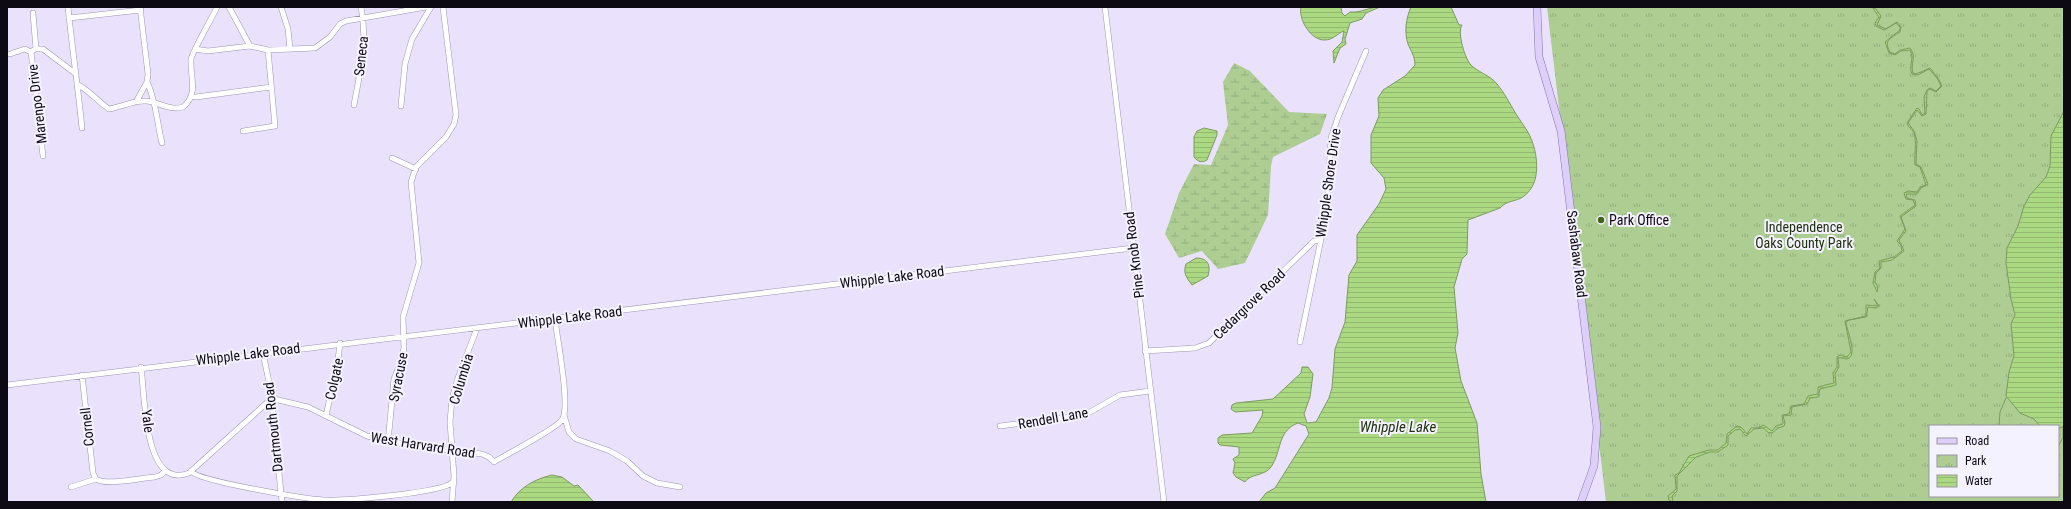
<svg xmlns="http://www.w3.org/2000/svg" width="2071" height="509" viewBox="0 0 2071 509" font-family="'Roboto Condensed',sans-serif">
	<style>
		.wetland { fill: url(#wetland-marsh) }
		.park { fill: url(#park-tufts); fill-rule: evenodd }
		.water { fill: url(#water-rules); stroke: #7c9b60 }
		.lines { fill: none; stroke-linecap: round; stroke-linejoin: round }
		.stream { stroke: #7c9b60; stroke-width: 1 }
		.minor-casing { stroke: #9d94b2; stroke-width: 6 }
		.major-casing { stroke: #8674a8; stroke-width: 8 }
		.minor { stroke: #fff; stroke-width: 5 }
		.major { stroke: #ddcefa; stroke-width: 7 }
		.poi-dot { fill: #42651c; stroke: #f5f2ff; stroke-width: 1.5 }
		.labels { text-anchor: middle; stroke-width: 4; stroke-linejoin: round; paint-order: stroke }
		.street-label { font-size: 14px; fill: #0e0a14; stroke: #f5f2ff }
		.poi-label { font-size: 14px; fill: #0e0a14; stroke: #f5f2ff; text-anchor: start }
		.park-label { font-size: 14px; fill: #21330f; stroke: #f5f2ff }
		.water-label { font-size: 15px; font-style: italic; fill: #21330f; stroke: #f5f2ff }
	</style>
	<defs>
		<pattern id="wetland-marsh" width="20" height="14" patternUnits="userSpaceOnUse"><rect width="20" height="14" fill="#adcd93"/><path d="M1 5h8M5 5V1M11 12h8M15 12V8" fill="none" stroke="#94af7e"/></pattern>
		<pattern id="park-tufts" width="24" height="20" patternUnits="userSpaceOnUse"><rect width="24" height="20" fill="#adcd93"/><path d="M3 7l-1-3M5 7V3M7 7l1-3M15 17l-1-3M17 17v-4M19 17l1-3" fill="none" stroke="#94af7e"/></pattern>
		<pattern id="water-rules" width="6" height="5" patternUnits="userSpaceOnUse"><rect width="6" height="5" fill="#abd981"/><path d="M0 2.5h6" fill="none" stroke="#92b96f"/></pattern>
	</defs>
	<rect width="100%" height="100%" fill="#eae2fc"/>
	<!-- wetland -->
	<path class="wetland" d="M1234,63L1250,71L1289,112L1327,114L1320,134L1273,157L1271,166L1268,215L1245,263L1218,269L1202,251L1179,258L1165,234L1179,193L1194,164L1211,165L1228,125L1223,82Z"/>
	<!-- park -->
	<path class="park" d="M1547,7H2064V502H1606ZM1930,426H2058V496H1930Z"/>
	<!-- water -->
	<path class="water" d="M1301,7H1341L1342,13L1345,16L1350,12C1361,13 1369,7 1380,7L1366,13L1362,19L1350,23L1345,39L1346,44L1340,48L1334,63L1333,51L1342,42L1344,31C1338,33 1333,40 1325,40C1311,41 1298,19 1301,7Z
		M1411,7H1451L1459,25H1462C1457,31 1464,56 1470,64C1477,72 1490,75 1497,84C1505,94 1509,102 1516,114C1519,119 1523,124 1526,129C1536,144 1541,171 1532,187C1521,205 1510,197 1500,208L1468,220L1467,254L1462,259L1454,287L1458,333L1455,348L1461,381L1477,423L1481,474L1486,502H1259L1266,493L1275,488L1309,434L1306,426L1298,423C1277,431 1282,451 1271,467C1265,476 1249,474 1245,482L1236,477L1233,473L1235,463L1233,459L1239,455V447L1220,445L1218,443V438L1222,435L1252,433L1262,416L1263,410L1235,412L1231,409L1232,405L1236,403L1273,399L1301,373L1302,367H1308L1313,374L1310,397L1304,414L1307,423L1316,422L1329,398L1332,388L1335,349L1345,322L1349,275L1357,261V235L1379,204L1386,189L1384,178L1371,163V135L1379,116L1378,98L1383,90L1405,76L1415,65C1415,57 1411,51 1408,44C1404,32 1406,18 1411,7Z
		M1872,7L1876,9L1881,16L1877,25L1886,29L1897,22L1901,27L1900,32C1891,38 1883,40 1890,52L1895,54L1900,50L1910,48C1917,57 1910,64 1913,73L1916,74L1930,68L1938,78L1942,86L1936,92L1930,89L1927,91L1926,114L1922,116L1917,110L1908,123L1914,131L1917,141L1916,164L1921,167L1928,184L1921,188L1917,194H1906L1907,198L1915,200L1916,206L1901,217L1906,231L1899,240L1904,251L1892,260L1881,262V268L1876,273L1875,282L1878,287L1877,292L1873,283L1875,272L1880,268L1879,261L1894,257L1902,251L1901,245L1897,241L1905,229L1900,216L1915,205L1913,200L1906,199L1904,193L1908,191L1917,192L1920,187L1926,185L1920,167L1915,165C1914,154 1917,143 1914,133C1912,128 1908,128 1907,123L1917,108L1919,109L1922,115L1925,113L1924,97L1927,90L1930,88L1936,91L1941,86L1937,78L1929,69L1918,75L1912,74C1908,66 1915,59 1910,50L1901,51L1895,55L1889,53L1885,42L1900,30V27L1896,23L1884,30L1876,26L1875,23L1879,17Z
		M2064,111V426L2058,429V426H2040L2034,419L2020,413L2006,396L2009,372L2014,356L2011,324L2015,315L2011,299L2006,263L2007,248L2018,226L2024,206L2030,195L2046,177L2050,166L2051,136Z
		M1204,128L1217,131V135L1207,160C1202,163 1198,162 1194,157V137L1197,131Z
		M1196,258C1208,258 1211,265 1208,276L1192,285C1186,277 1183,273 1186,264Z
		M1874,299L1879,306L1876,308L1868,307L1866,317L1849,320L1846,322C1846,329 1859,356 1847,359C1844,359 1841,357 1838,358L1839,367L1835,374L1836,385L1820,389L1818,397L1810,398L1807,404L1792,407L1791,415L1783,416L1785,423L1784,426L1778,428L1772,433H1769L1763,428L1754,429L1746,436L1740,429L1735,430L1728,436V445L1718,452H1710L1696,457L1677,476V491L1672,496L1673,502L1669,500L1668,496L1676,489L1675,475L1679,473L1689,456L1709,450H1718L1726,443L1727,434L1737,426L1741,427L1747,434L1751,428H1758L1763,425L1772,431L1776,426L1783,424L1782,415L1789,414L1791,406L1804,404L1808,396L1818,394V387L1834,383L1833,373L1837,367V357L1840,355L1847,357L1851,352L1845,321L1866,316V305L1878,306Z
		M552,475L562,477L574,486L578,485L594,502H511C520,487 535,479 552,475Z"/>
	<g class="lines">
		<!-- stream -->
		<path class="stream" d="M1999,426L2000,412L2006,398
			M2058,447L2063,437V427"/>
		<!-- minor casing -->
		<g class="minor-casing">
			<path id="minor" d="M68,7C72,47 78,87 82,128
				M229,7L250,46L268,50L315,48L330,37L340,24L346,21L426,7
				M281,7L288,29L290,49
				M1105,7L1164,502
				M33,13L36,49
				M69,18L141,10
				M195,49L208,51L250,46
				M31,52L43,156
				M31,52L35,49H43L76,74
				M10,54L25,49L31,52
				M147,82C156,100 157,123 162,143
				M78,85C85,87 101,104 109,109C121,107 134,100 146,101C159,102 170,111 183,107C199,94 190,77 191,60C191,53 213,17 217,7
				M191,96L196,97L271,87
				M136,102L147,82L148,74L140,7
				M354,105C360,72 368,40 361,7
				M401,106L405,64L412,39L431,7
				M243,131L275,126L268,50
				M392,158L416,169
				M1300,342L1327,210L1331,138L1338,117L1366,51
				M1145,351L1195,348L1209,343L1309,246L1314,241L1320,240
				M263,353L270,387L282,502
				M141,367C145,393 143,491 189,473L271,399H274L308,407L367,436L407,445L482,454L489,457L494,462C507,454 556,429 562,420C571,407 557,338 555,319
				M82,375L93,473L96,479
				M7,385L1133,248
				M326,415L337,368L340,343
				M564,415L569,432L576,439L610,451L627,461L643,476L657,483L680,487
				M1000,426L1085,415L1120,395L1150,391
				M388,442L394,379L401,362L404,348L403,317L419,263L411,182L416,167L446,137L454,124L456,115L443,7
				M191,471C196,481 307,499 324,500C343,501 443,493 453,482
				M96,479C106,486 141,478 155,477L161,475L165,471
				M71,487L96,479
				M452,502L454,476L450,422L452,399L458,378L477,328"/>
		</g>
		<!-- major casing -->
		<g class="major-casing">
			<path id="major" d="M1537,7L1539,57L1561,131L1597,427L1594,466L1581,502"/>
		</g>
		<!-- minor -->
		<use href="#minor" class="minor"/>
		<!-- major -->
		<use href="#major" class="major"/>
	</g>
	<!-- markers -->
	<circle class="poi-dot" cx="1601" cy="220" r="4"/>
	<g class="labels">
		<!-- street labels -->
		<g class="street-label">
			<text transform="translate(361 56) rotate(-84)" y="5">Seneca</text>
			<text transform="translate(37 104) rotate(-97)" y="5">Marenpo Drive</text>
			<text transform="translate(1328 183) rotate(-82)" y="5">Whipple Shore Drive</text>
			<text transform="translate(1577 254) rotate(83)" y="5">Sashabaw Road</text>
			<text transform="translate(1134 255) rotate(-97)" y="5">Pine Knob Road</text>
			<text transform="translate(892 277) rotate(-7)" y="5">Whipple Lake Road</text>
			<text transform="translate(1249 304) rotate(-44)" y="5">Cedargrove Road</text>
			<text transform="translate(570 317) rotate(-7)" y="5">Whipple Lake Road</text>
			<text transform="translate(248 354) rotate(-7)" y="5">Whipple Lake Road</text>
			<text transform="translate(398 377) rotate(-79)" y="5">Syracuse</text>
			<text transform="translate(334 379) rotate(-78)" y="5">Colgate</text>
			<text transform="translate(461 379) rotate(-73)" y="5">Columbia</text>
			<text transform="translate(1053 418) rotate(-10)" y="5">Rendell Lane</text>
			<text transform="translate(148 421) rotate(83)" y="5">Yale</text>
			<text transform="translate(87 427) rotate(-96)" y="5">Cornell</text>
			<text transform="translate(273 427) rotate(-96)" y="5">Dartmouth Road</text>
			<text transform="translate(423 445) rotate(9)" y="5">West Harvard Road</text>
		</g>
		<!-- poi labels -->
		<g class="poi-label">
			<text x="1609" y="225">Park Office</text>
		</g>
		<!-- park labels -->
		<g class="park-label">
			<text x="1804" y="232">Independence<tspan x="1804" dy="16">Oaks County Park</tspan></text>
		</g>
		<!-- water labels -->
		<g class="water-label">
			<text x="1398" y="432">Whipple Lake</text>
		</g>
	</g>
	<!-- border -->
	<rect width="2071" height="509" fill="none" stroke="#0e0a14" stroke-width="16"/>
	<!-- legend -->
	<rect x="1929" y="425" width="130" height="72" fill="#f5f2ff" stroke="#9995a1"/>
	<rect x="1937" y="438" width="20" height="6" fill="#ddcefa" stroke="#9995a1"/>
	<text x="1965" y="445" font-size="12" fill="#0e0a14">Road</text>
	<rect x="1937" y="455" width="20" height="12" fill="url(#park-tufts)" stroke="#9995a1"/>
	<text x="1965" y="465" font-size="12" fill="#0e0a14">Park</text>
	<rect x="1937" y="475" width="20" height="12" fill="url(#water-rules)" stroke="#9995a1"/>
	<text x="1965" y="485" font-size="12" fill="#0e0a14">Water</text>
</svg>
